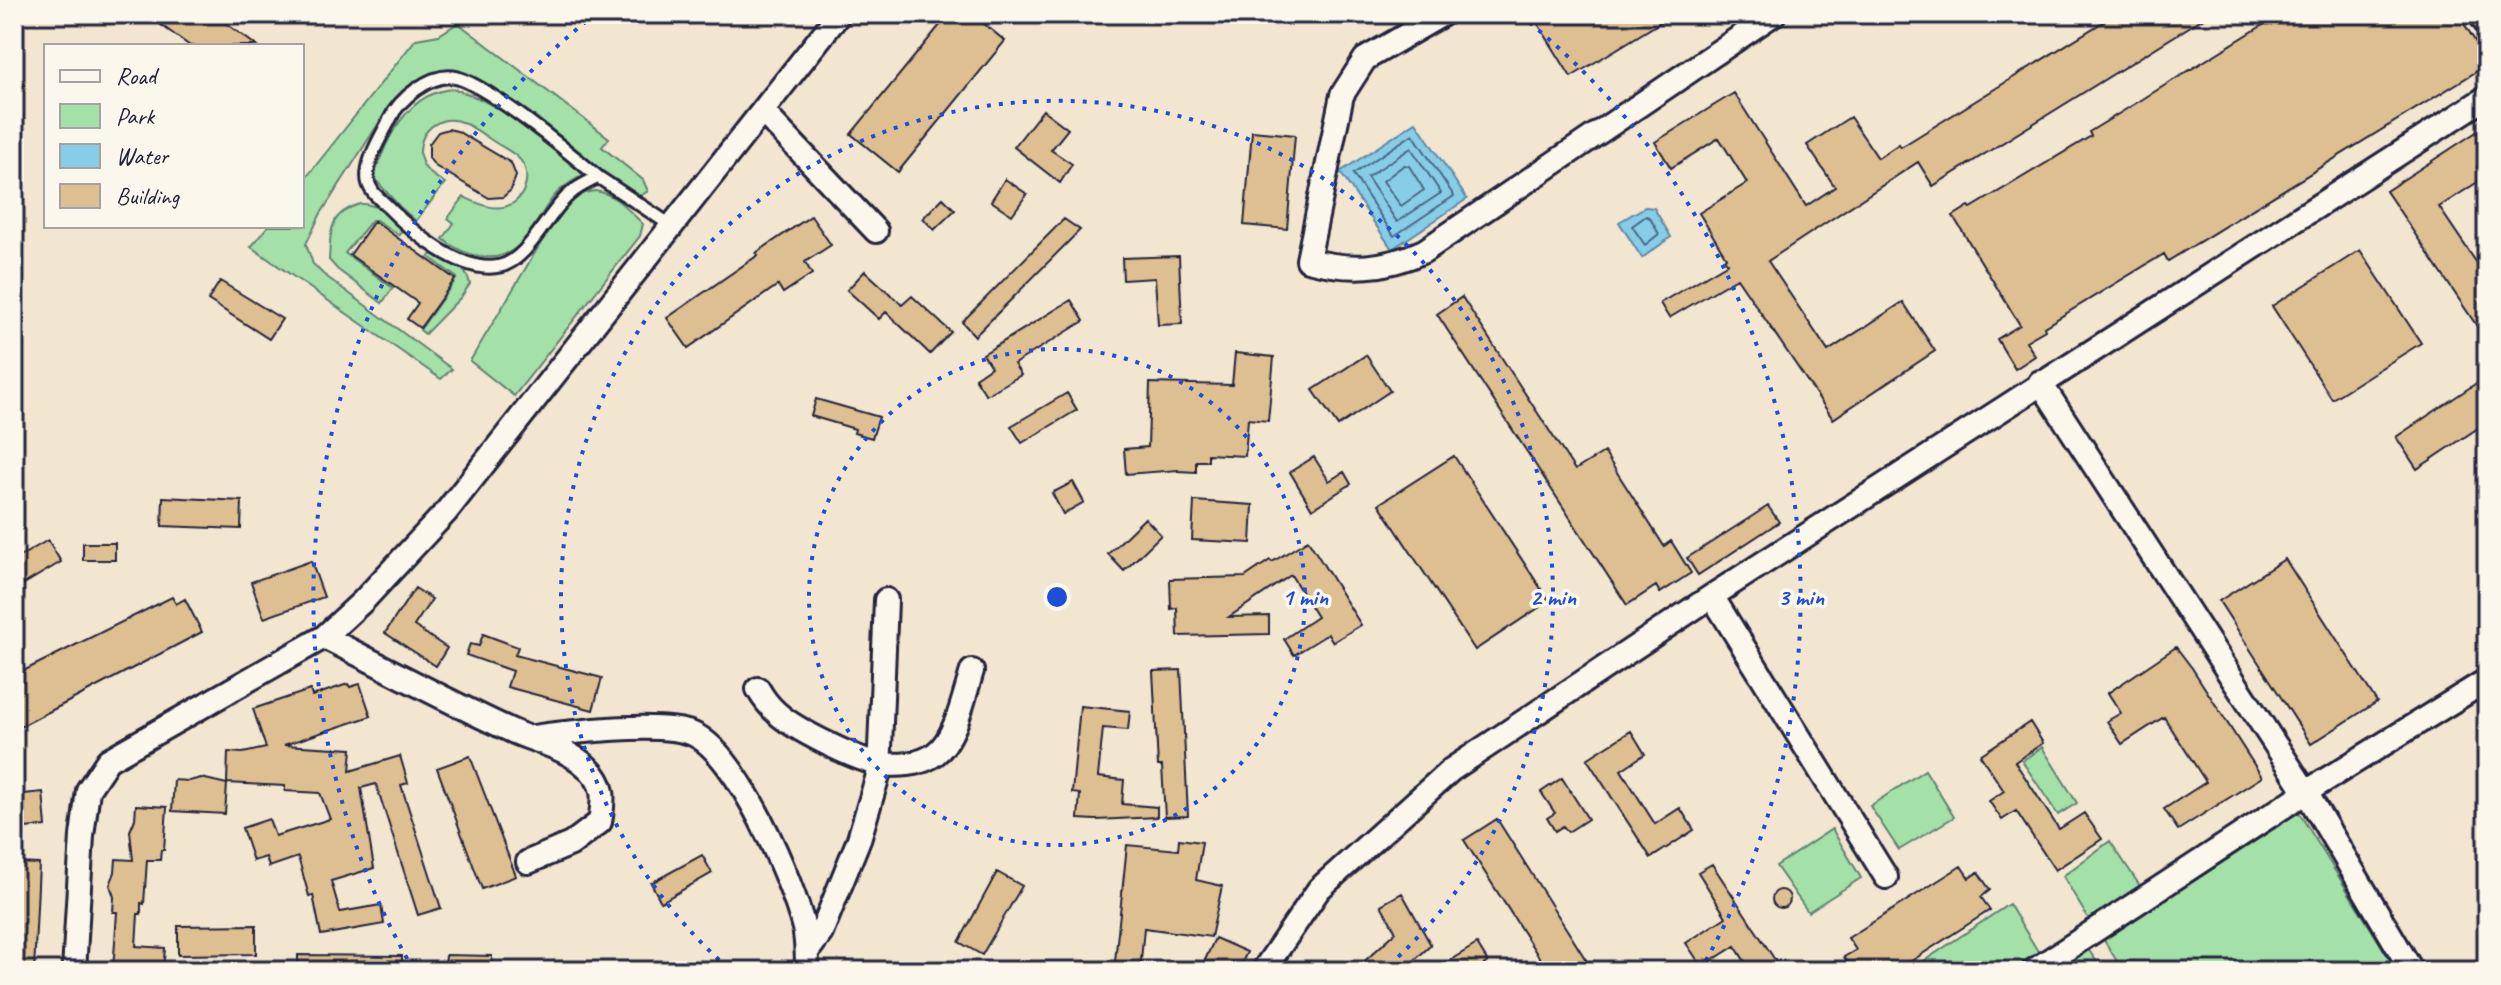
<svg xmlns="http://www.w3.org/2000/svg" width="2501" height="985" viewBox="0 0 2501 985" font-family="Caveat,sans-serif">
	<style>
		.green { fill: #a3e1a8; stroke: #628272; stroke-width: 2 }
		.water { fill: #87cde8; stroke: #5f89a3; stroke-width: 2 }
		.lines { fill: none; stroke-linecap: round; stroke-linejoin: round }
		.shore { stroke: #4a6680; stroke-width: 2 }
		.building { fill: #ddbf91; stroke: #22223b; stroke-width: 2 }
		.service-casing { stroke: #22223b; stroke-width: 17 }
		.minor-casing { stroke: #22223b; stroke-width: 28 }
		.service { stroke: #fbf7ec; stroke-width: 11 }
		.minor { stroke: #fbf7ec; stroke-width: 22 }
		.ring { fill: none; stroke: #1d4ed8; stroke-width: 4; stroke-dasharray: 4 8 }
		.centre { fill: #1d4ed8; stroke: #fbf7ec; stroke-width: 4 }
		.ring-label { font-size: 24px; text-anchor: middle; font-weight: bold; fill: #1d4ed8; stroke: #fbf7ec; stroke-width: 7; stroke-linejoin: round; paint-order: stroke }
	</style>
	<rect width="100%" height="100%" fill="#f2e6d1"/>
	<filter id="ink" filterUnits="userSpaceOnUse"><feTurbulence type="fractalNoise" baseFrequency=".0125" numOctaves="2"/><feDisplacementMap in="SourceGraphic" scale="16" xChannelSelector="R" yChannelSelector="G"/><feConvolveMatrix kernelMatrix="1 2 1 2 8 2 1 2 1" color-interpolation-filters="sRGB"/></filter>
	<g filter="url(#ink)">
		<!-- green -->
		<path class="green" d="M458,23L609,138L602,147L643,180L648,191L640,196L630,195L488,87L476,79L457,74L444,73L427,76L412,87L384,115L320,215L306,244L313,264L323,274L452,369L441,379L251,247L268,226H302V183L416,39L439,35Z
			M454,89C504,104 545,141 586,173C574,180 560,188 551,200C533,225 521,261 483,257C468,255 454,248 443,239L454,223L448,218L464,197C481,205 500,214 516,201C527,191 530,173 521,161C515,153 504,148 496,143C485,136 475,128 464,123C442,113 421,128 420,151C420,168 431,175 445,183L416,221L400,207L374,178C385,139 409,91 454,89Z
			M595,191C615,193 629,211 643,224L640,236L514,396L470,361L560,211C571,198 579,193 595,191Z
			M360,204C379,203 389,217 402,230L399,235L376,220H372L345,253L393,288L382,303L337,269L329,260C331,231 328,214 360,204Z
			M434,252C449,259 467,267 470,284L461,297L425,334L420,330L457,278L429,257Z
			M2042,747L2077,803L2058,815L2022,761Z
			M1925,770L1954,817L1899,850L1870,806Z
			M2298,811L2397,971H2123L2102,937Z
			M1832,829L1861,878L1808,912L1776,866Z
			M2110,841L2144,892L2092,925L2063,876Z
			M2009,904L2042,958L2021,971H1909Z
			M2086,946L2103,971H2049Z"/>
		<!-- water -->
		<path class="water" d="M1416,122L1467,199L1392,249L1340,172Z
			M1645,207L1654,208L1671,237L1642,258L1619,222Z"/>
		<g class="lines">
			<!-- shore -->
			<path class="shore" d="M1413,134L1454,196L1394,236L1353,174Z
				M1411,148L1441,193L1397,222L1367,177Z
				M1404,165L1409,166L1424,190L1401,206L1383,181Z
				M1646,216L1650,218L1659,234L1645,245L1632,226Z"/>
		</g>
		<!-- building -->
		<path class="building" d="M146,14H213L257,46H190Z
			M949,14H972L1005,41L898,172L851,134Z
			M1532,14H1674L1571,77Z
			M2116,14H2210L1933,186L1918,162L1768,261L1828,351L1903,302L1935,351L1833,419L1737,278L1669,318L1660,303L1728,263L1724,259L1726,257L1699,213L1747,183L1719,138L1671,168L1655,142L1734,93L1806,206L1835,187L1807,145L1850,117L1878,158L1899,144L1901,147Z
			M2281,14H2458L2487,60V65L2168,261L2164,254L2044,327L2045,330L2026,341L2035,356L2015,369L1997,339L2020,325L1953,216L1969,206L1971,208L2091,136L2089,132Z
			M1043,110L1068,129L1051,150L1072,164L1060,183L1014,147Z
			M2487,125V161L2477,167L2484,178L2439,207L2487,278V341L2386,191Z
			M448,129L457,131L511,163L516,176L511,190L503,197L489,198L435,166L429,158V144L438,132Z
			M1252,131L1295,135L1287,229L1244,225Z
			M1005,179L1027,194L1012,215L991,201Z
			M943,198L955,210L934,230L923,218Z
			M811,216L831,245L805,262L812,274L783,293L778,285L688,348L667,318L758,255L756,253Z
			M1064,219L1080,230L975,336L962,322Z
			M374,221L455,279L420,328L407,319L418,303L350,255Z
			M2360,250L2421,343L2332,399L2272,306Z
			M1179,256L1182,324L1158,325L1155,278L1123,280L1122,258Z
			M865,271L902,305L912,296L951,332L930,354L886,312L879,319L847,290Z
			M220,281L282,319L269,339L208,300Z
			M1462,297L1575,470L1604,452L1664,546L1671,541L1691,573L1660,593L1656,586L1627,605L1437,314Z
			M1071,300L1084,321L1014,364L1021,375L986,395L975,378L991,367L983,354Z
			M1235,353L1274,357L1268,421L1248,419L1245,456L1208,454V461H1196V472L1178,471V470L1126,474L1124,449L1148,447L1150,383L1232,385Z
			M1366,355L1390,391L1338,426L1313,390Z
			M2487,376V422L2417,469L2396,437Z
			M1067,393L1077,410L1022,443L1011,426Z
			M816,399L879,417L872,438L854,433L855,429L811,416Z
			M1454,456L1549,601L1475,650L1379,504Z
			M1314,457L1329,481L1344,472L1351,484L1312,509L1290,472Z
			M1073,482L1084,502L1063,514L1052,493Z
			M163,497L242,501L241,529L162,526Z
			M1194,501L1253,505L1251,543L1192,540Z
			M1768,506L1779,522L1698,575L1687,558Z
			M1145,518L1161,535L1124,571L1108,554Z
			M48,540L61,562L22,585L14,571V560Z
			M1308,540L1361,625L1333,642L1328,634L1294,655L1284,639L1317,617L1291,575L1229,617L1269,616V634L1178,636L1177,608L1171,609L1170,579L1245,577L1270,560L1272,562Z
			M83,543H115V560H83Z
			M2285,559L2377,702L2311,744L2219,601Z
			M311,561L324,597L264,618L251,582Z
			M415,588L432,599L414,626L447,648L436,666L385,633Z
			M172,597L176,604L185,599L202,632L14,730V688L20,685L15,675Z
			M483,634L518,647L515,655L602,678L593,710L507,687L512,671L466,655L470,644L479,646Z
			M2176,647L2192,668L2262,777L2178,830L2164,809L2206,782L2164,717L2122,744L2107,721L2121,713L2108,693Z
			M1181,670L1188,816L1165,817L1162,766H1158L1153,671Z
			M348,684L350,687L360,684L371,716L284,745L352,749L350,771L400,756L408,783L401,785L441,908L418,915L376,784L361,788L374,868L331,881L340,912L381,905L384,924L321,935L313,895L309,896L298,857L269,867L266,857L253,861L242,828L269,819L275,836L330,819L320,793L285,791V786L227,783L228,752L243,753L266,748L253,709L310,690L312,696Z
			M1080,706L1130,711L1128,730L1103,728L1098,777L1124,780L1122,804L1157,807V817L1096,820L1078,819L1080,794L1072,793Z
			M2030,722L2043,743L2015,762L2059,829L2084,813L2102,839L2055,870L2016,811L2002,820L1989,801L2004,791L1980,755Z
			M1631,731L1645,754L1621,770L1655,824L1680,808L1694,830L1651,858L1587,759Z
			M470,756L516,876L482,889L437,768Z
			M201,778L227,784L225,814L172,811L174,780L189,781Z
			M1562,778L1588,819L1568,832L1563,826L1555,831L1547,818L1555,813L1541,792Z
			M43,792L46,826L14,829V795Z
			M136,805L167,807L164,850H161L160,860H147L144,904L141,903V914H138L136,946L165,948L163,971H113L117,912H113L114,897L110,885L115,872L116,859L133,860L130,831L135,819Z
			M1497,819L1593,971H1548L1464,840Z
			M1179,839L1202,842L1196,880L1222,886L1211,937L1144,928L1140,971H1114L1127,845L1178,850Z
			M702,855L712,873L661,902L651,883Z
			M14,863L39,864L34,971H14Z
			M1712,864L1766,946L1782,971H1751L1735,946L1702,967L1686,943L1726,917L1698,872Z
			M1961,866L1969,878L1978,872L1990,890L1981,897L1990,910L1896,971H1854L1844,957L1856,950L1848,938Z
			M997,872L1022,886L982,955L959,942Z
			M1772 899a9 9 0 1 1 18 0a9 9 0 1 1-18 0Z
			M1402,893L1431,945L1403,971H1354L1396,932L1381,905Z
			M256,925V954L178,955V926Z
			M1215,938L1247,952L1238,971H1200Z
			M1477,944L1488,962L1473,971H1432Z
			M298,955L402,956V971H298Z
			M446,955L492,956V971H445Z"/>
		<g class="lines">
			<!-- service casing -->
			<g class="service-casing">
				<path id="service" d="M598,177C571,154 483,81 453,77C430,74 399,99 390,119C381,137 365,161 368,181C370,192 379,198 386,205C411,231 462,275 500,266C529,260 548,211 571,193C579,186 589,182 598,177L672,226"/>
			</g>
			<!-- minor casing -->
			<g class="minor-casing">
				<path id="minor" d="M1443,14L1365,59L1342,95L1308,260C1350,271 1385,269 1424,251L1774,14
					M2480,14L2487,25
					M763,112L876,231
					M2040,382L2306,792L2412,971
					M1712,596L1886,877
					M324,637C386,668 447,701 510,730C535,742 566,747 587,767C606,785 604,798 600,822L571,844L528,862
					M758,689C763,698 769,706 777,713C794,729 858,761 881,764C898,766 921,765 935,754C956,739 964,696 972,671
					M533,737C570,732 661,721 693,734C738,753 792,881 804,928C807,942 807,957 807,971
					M807,952L821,933L859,839L879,772L886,600
					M74,971L82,836L88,790L108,760L324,637L363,601L446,512L839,14
					M1263,971L1319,889L1451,770L1712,596L2487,97
					M2033,971L2306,792L2487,680"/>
			</g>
			<!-- service -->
			<use href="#service" class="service"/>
			<!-- minor -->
			<use href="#minor" class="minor"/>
		</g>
	</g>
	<!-- distance rings -->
	<g class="ring">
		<circle cx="1057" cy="597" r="248"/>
		<path d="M728 968A496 496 0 1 1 1386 968"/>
		<path d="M413 969A744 744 0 0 1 594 15M1520 15A744 744 0 0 1 1701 969"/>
	</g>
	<circle cx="1057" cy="597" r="12" class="centre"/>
	<g class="ring-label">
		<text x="1305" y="605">1 min</text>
		<text x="1553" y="605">2 min</text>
		<text x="1801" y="605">3 min</text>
	</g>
	<!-- margin -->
	<rect width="2501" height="985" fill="none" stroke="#fbf7ec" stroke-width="48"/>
	<rect x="24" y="24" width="2453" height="937" fill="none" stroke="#22223b" stroke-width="3" filter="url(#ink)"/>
	<!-- legend -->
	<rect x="44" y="44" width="260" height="184" fill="#fbf7ec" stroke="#a4a2a5" stroke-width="2"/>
	<rect x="60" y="70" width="40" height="12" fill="#fbf7ec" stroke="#a4a2a5" stroke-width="2"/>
	<text x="116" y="84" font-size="24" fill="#22223b">Road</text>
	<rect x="60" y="104" width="40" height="24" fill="#a3e1a8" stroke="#a4a2a5" stroke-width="2"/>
	<text x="116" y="124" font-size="24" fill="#22223b">Park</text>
	<rect x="60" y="144" width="40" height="24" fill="#87cde8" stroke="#a4a2a5" stroke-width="2"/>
	<text x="116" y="164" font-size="24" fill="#22223b">Water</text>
	<rect x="60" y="184" width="40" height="24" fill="#ddbf91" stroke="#a4a2a5" stroke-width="2"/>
	<text x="116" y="204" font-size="24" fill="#22223b">Building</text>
</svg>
